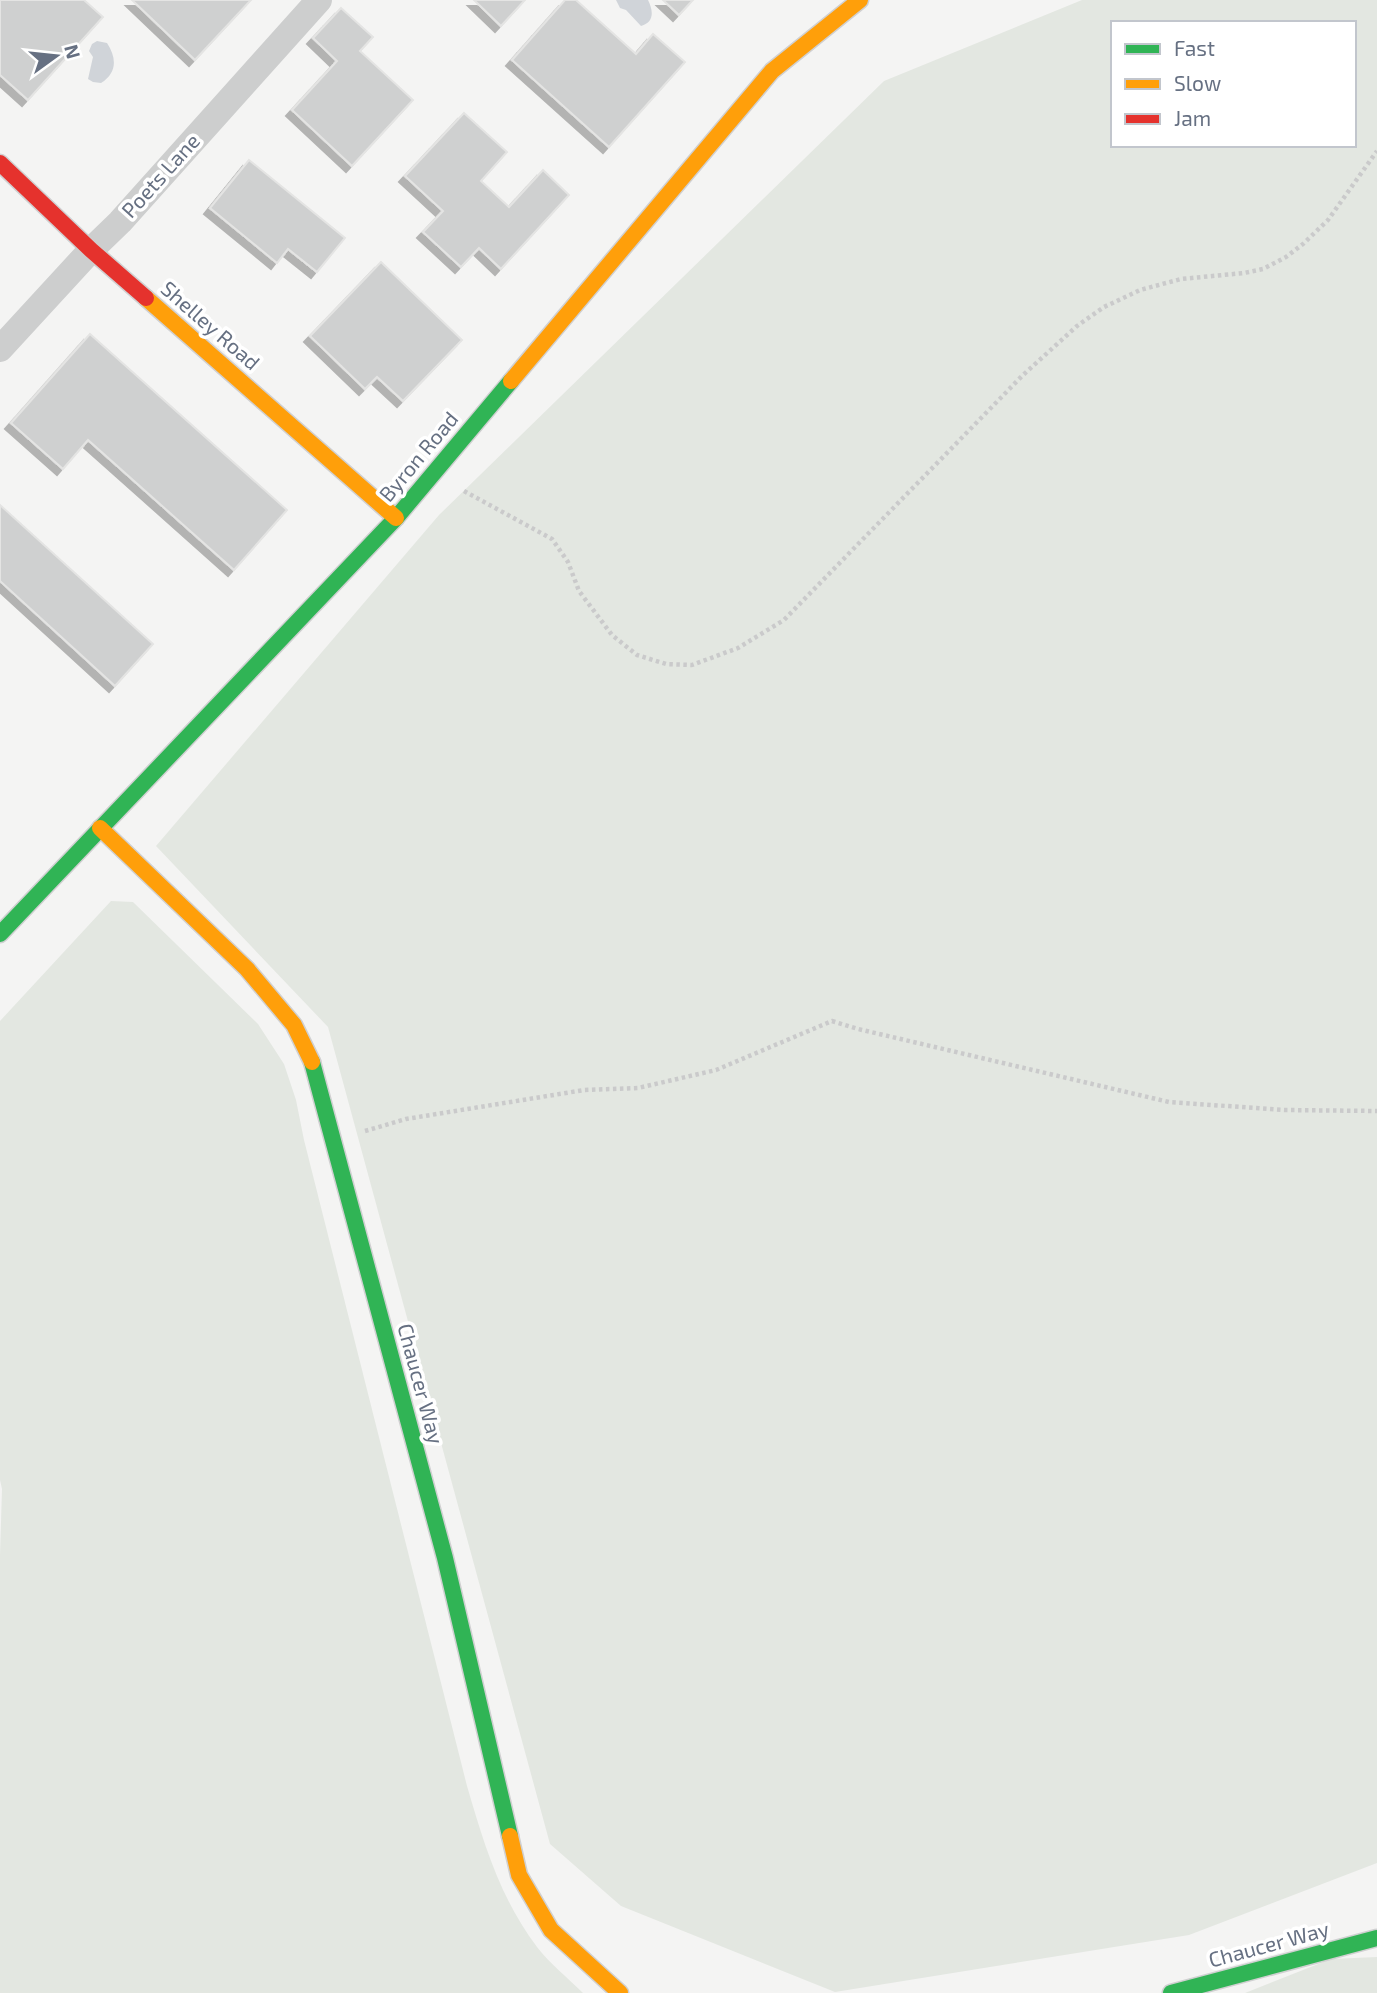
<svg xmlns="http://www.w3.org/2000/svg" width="1377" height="1993" viewBox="0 0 1377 1993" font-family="'Exo 2',sans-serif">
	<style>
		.green { fill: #e3e7e1; fill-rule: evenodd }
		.water { fill: #d0d4d9 }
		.building { fill: #cfd0d0; stroke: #e4e4e3; stroke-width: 2; filter: url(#shadow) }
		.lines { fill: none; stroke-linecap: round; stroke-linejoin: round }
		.fast-casing { stroke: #d0d0d1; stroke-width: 19 }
		.slow-casing { stroke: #d0d0d1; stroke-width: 19 }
		.jam-casing { stroke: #d0d0d1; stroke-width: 19 }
		.path { stroke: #cacacb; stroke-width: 4.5; stroke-dasharray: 3.5 3.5; stroke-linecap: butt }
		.street { stroke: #cdcece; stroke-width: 26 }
		.fast { stroke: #30b455; stroke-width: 16 }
		.slow { stroke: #ff9f0a; stroke-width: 16 }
		.jam { stroke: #e5322d; stroke-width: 16 }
		.labels { text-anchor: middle; stroke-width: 7; stroke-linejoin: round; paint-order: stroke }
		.street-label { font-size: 21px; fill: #667082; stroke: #fff }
	</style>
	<defs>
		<filter id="shadow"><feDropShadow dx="-6" dy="6" stdDeviation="0" flood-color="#0004"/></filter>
	</defs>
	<rect width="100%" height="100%" fill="#f4f4f3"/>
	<!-- green -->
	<path class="green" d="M1082,0H1377V1863L1189,1935L835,1992L621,1906L550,1844L328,1027L156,846L439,515L884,81ZM1113,23H1354V145H1113Z
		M111,901L133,902L258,1024L284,1064L296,1100L304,1140L467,1786C484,1844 500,1898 537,1947C550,1964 568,1978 583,1993H0V1555L2,1489L0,1480V1021Z
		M1377,1957V1993H1245L1331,1959Z"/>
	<!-- water -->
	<path class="water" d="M616,0H648C653,10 655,22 641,26L626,10L620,8Z
		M97,41L107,43C117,58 117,73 101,83L93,82L88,79L93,57L89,51L92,44Z"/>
	<!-- building -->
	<path class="building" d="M0,0H84L103,17L28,100L0,75Z
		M132,0H251L195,60Z
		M474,0H525L501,26Z
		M565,0H576L636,54L653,34L685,62L609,147L512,60Z
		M663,0H693L679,15Z
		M341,8L373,37L360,51L413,100L352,166L292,110L337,61L313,38Z
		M464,113L507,152L481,181L509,207L543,170L569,195L501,269L479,248L461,267L423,232L443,211L405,176Z
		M249,160L345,238L317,272L288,249L277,263L210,208Z
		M381,262L462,340L403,401L377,377L365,389L310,336Z
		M90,334L287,510L234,570L88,440L63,469L11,423Z
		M0,505L153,644L115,686L0,581Z"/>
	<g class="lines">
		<!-- fast casing -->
		<g class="fast-casing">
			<path id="fast" d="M0,934L396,518L511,381
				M312,1062L445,1558L510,1836
				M1171,1993L1377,1938"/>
		</g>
		<!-- slow casing -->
		<g class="slow-casing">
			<path id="slow" d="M146,298L396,518
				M511,381L772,71L860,0
				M100,828L247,969L294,1025L312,1062
				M510,1836L519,1875L551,1930L620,1993"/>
		</g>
		<!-- jam casing -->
		<g class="jam-casing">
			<path id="jam" d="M0,163L91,250L146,298"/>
		</g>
		<!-- path -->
		<path class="path" d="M464,491L552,539L568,562L579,591L612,635L637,655L666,664L692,665L738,648L784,620L1023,375L1077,326L1104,307L1140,290L1181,279L1244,273L1263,269L1286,257L1303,244L1328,220L1377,151
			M365,1131L406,1119L584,1090L638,1088L716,1070L832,1021L858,1029L1169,1102L1284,1110L1377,1111"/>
		<!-- street -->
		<path class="street" d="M0,349L91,250L120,222L319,0"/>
		<!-- fast -->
		<use href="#fast" class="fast"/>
		<!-- slow -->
		<use href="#slow" class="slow"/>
		<!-- jam -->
		<use href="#jam" class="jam"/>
	</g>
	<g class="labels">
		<!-- street labels -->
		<g class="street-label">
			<text transform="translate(161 176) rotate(-48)" y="7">Poets Lane</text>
			<text transform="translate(210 326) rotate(41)" y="7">Shelley Road</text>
			<text transform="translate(419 457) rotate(-50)" y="7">Byron Road</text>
			<text transform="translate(420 1384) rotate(75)" y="7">Chaucer Way</text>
			<text transform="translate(1269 1945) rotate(-15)" y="7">Chaucer Way</text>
		</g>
	</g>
	<!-- legend -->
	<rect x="1111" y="21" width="245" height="126" fill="#ffffff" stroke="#c2c6cd" stroke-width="2"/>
	<rect x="1125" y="44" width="35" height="10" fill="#30b455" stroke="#c2c6cd" stroke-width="2"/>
	<text x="1174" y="56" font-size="21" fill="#667082">Fast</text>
	<rect x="1125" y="79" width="35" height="10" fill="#ff9f0a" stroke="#c2c6cd" stroke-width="2"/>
	<text x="1174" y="91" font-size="21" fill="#667082">Slow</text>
	<rect x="1125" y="114" width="35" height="10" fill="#e5322d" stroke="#c2c6cd" stroke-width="2"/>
	<text x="1174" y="126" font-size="21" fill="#667082">Jam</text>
	<!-- north arrow -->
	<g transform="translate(56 56) rotate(75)" stroke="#ffffff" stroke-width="5" paint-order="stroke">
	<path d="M0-5L12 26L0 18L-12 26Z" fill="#667082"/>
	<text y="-10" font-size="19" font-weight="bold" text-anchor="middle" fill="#667082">N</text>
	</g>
</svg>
